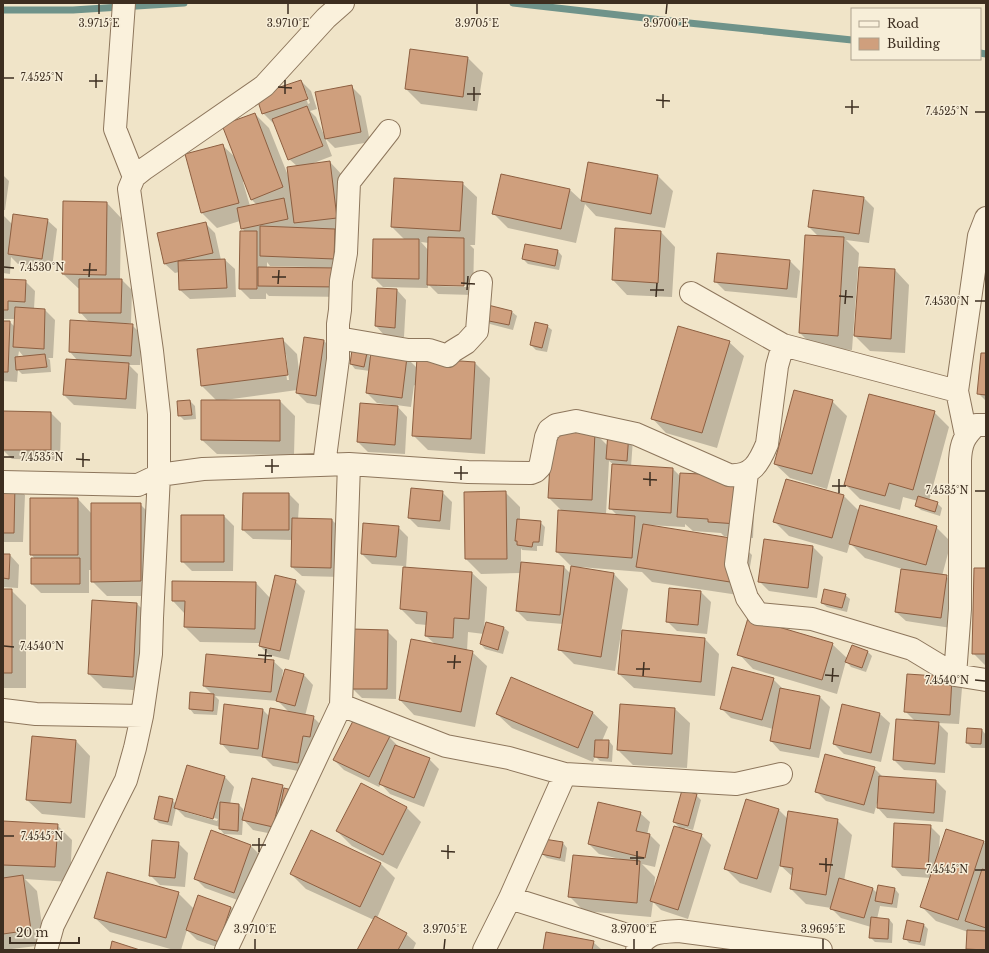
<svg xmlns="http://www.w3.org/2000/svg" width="989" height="953" viewBox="0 0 989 953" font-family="'Libre Baskerville',serif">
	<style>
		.shadow { fill: #0003; fill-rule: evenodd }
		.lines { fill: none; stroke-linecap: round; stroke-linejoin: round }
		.stream { stroke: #6f938a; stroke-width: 7 }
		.building { fill: #cf9f7d; stroke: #8d5f41 }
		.minor-casing { stroke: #8d765c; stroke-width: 24 }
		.minor { stroke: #faf1dc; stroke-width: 22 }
		.ticks { fill: none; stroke: #3d2e20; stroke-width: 1.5 }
		.ticks-label { font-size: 10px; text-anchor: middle; fill: #3d2e20; stroke: #f7eed8; stroke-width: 3; stroke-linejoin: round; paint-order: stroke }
	</style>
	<rect width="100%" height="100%" fill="#f0e4c8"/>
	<!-- shadow -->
	<path class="shadow" d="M411,50L468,58L483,73L477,111L421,104L406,89Z
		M301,81L311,91L317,109L310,111L316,117L324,135L351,86L361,96L370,142L335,148L325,138L332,156L311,164L330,162L344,177L347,297L269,296L266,293V299H250L240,289L245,232L242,228L240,221L217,228L202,213L186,154L222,145L236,158L255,114L269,128L289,178L297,166L289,159L275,122L273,123L263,113ZM304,92H306L310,103L308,104ZM244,181L251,199L257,205L250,206L243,182ZM267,262L270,266L310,267V269L267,268Z
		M588,163L658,176L673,191L665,228L596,216L585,204L576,243L508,228L493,213L502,175L570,190L582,201Z
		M3,175L9,181L5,210H3Z
		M462,183L477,197L475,245H470L474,249L473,295L438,294L428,284V288L383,287L373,277L405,240L392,227ZM421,242L429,243V251ZM437,284L469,285V287L437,286Z
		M864,198L874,208L869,243L846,240L859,253L852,350L815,348L800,333L818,236L809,227Z
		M107,203L121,218L120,280H122L132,290L131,323H123V324L132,325L142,335L140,365H129L138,374L136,409L74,405L64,395L78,361L70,352L90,323L80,312V289L78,288L63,274Z
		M3,215L13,225L47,220L57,229L52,268L18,264L11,257L10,274L3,273Z
		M205,223L215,233L221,260H225L235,269L236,297L190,299L180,290L179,272L175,273L165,264Z
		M616,229L661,232L675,247L672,297L627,295L613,280Z
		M558,251L562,256L559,270L528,264L523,259Z
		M790,261L800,271L797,298L725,291L715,281Z
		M895,270L909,285L905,353L870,351L853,334H855Z
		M3,280L25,281L35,291L34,309L45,310L55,320L53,358H48L50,360L51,372L22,374L18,370L17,382L3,381V322H10L15,327V319H3ZM19,351L24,357H18Z
		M397,290L406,300L404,337L385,336L376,326Z
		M489,306L512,312L517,316L513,330L490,324L486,320Z
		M547,326L552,330L547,352L536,350L531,345Z
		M305,338L324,341L334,351L326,406L307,403L297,393V390L225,400V401H280L295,416L294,455L217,454L202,440L217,401L202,386L198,350L282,339L297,354L299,371ZM284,354H286L289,380H287Z
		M729,342L744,356L717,448L666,433L652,418Z
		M367,354L371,358H407L417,368V359L475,363L490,378L485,454L428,450L413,435L416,386L414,385L411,407L396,405L407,417L405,454L368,452L358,442L392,405L377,403L367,393L370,371L355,369L351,364Z
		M986,354V401L978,393Z
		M190,401L195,406L196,419L184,420L179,415Z
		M832,401L847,416L827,489L790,478L775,464Z
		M3,412L51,413L61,423L60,460L12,459L3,450Z
		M934,412L949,427L929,501L937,503L942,508L940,516L921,510L916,506L918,501L903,497L900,510L860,499L845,484Z
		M595,433L608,446L633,439L631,467L673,469L681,477L755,492L753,538L724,536L721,533L693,531L685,524V527L648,525V526L737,540L752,555L745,596L652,582L642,572L580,567V568L614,574L628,589L615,671L574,664L559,649L563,624L527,621L517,611L521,573L481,574L466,559L505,492L520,507V521L540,522L545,527L543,546H537V551L522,550L521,548V563L564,567L571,574V566L557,552L562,511L549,498ZM609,461L613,464L610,508L617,515L606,514Z
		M786,480L844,496L859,511L936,527L951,542L942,576H946L956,586L951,628L906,621L896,612L902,569L865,558L850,543L847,553L789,536L775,522Z
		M3,485L15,486L25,495L23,542H3Z
		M442,492L452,502L450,530L418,527L409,518Z
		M289,494L299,504L298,520H332L342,530L341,577L302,576L292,567L293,540L253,539L243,530Z
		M78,499L92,514L140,504L155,519V596H107L92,581V570H89V593H41L32,584L35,559L31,554Z
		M224,516L234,526L233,571H192L182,561Z
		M398,527L408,537L406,568L472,573L487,587L484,629L486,623L504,628L509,632L503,654L485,649L481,644L484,634L468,632L467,651L472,652L487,666L475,727L414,715L400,700L435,644L426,636L427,625L416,624L401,609L404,566L372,564L362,554Z
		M765,540L813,547L823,557L817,598L769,591L759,581Z
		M3,555H10L19,565L18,588L3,587Z
		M986,569V666L973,653Z
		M295,581L305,591L289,660L269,655L260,646V643L200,642L185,627V614L173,601L256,583L270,598Z
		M3,590H11L26,605V688H3Z
		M701,592L711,602L707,634L677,631L667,621Z
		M845,595L850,599L847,612L827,607L822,603Z
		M137,604L152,618L147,691L103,688L89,674Z
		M387,631L397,641L396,699L362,698L352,688Z
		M705,639L719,654L715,696L634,688L619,674Z
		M832,644L848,659L868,652L872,656L866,672L851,667L846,661L837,694L753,669L739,654Z
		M273,661L283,670L282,678L304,675L313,685L305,716L313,717L323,727L308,773L273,766L264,757L230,753L221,743L263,710L270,717L290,713L278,701L215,696L219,700L217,715L194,714L190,709L213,695L204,686Z
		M952,678L962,688L959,724L938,723L948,733L945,773L904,770L894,760L916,722L905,711Z
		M512,679L593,713L608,727L602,741H609L613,746L612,762L600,761L595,756L593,762L512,728L497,714Z
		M773,679L783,689V690L820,697L830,707L819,758L780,751L771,741L773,729L731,718L721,708Z
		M621,705L675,709L690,723L687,768L633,765L618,750Z
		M880,714L890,723L881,762L844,754L834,744Z
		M982,730L986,735L985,748H972L967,743Z
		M389,737L399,747L429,759L439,769L424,807L390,794L381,784L379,787L344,770L334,760Z
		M76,741L90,756L85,818L42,814L27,800Z
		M874,768L883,777L936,781L946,791L943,822L887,818L878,808V803H877L874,814L826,801L816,791Z
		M225,777L234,787L230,804L239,805L243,809V817L282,786L286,789L283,836L253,830L243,819L242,835L224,834L220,829V827L185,817L176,808L172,826L159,823L155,819L172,800L176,804ZM186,810L218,819L217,821L186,812Z
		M361,785L407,808L421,822L397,869L352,846L337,831Z
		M696,795L701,800L693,830L685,828L684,830L701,835L711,845L688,919L661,910L653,902L651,917L584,911L569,896L620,860V859L599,854L589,844L640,813L650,822L647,835H650L660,845L655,867L642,864L655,877L654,890L681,829L674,822Z
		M747,800L779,810L788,819L837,820L852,835L844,881L873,889L878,894L895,889L899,894L897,908L880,906L877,919H889L893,924L892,943L875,942L870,937L871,927L841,918L831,908L806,904L791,889L793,877L780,865L771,893L740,883L725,868Z
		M3,822L57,825L72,840L70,882L25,879L37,891L45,945L3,950Z
		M930,826L940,836L939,850L947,830L984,842L986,844V950H968L967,948L968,932L936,921L921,906L931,878L902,876L893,866Z
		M178,843L188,853L185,887L160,885L150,875Z
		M563,843L567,848L565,862L547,858L542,854Z
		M251,846L260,855L243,902L205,888L195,878Z
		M381,864L395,878L377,918L406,934L416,943L413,950H358L374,920L306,889L291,874Z
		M178,893L194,909L231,907L241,917L225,950L197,940L187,930L181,950H174L110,932L95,918Z
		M923,924L928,929L925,946L909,943L905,938Z
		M593,942L602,950H544Z"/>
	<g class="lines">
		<!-- stream -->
		<path class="stream" d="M513,3L689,23L852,40
			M3,10H73L184,3
			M980,53L986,54"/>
	</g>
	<!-- building -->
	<path class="building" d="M410,49L468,57L463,97L405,89Z
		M301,80L308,99L262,114L256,95Z
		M352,85L361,132L325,139L315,92Z
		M307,106L323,146L288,160L272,119Z
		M255,113L283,187L251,200L222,125Z
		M223,144L239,203L201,213L185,154Z
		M330,161L337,218L294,223L287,167Z
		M588,162L658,175L651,214L581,201Z
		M501,174L570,189L561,229L492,214Z
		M394,178L463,182L460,231L391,227Z
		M813,190L864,197L859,234L808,227Z
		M284,198L288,219L241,229L237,208Z
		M63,201L107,202L106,275L62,274Z
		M13,214L48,219L42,259L8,254Z
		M206,222L213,253L164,264L157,233Z
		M260,226L335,229L334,259L260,256Z
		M615,228L661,231L658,283L612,280Z
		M240,231H257V289H239Z
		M805,235L844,237L838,336L799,333Z
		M428,237L464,238V286L427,285Z
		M373,239H419V279L372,278Z
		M525,244L558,250L555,266L522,259Z
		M717,253L790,260L787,289L714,282Z
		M225,259L227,288L179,290L178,261Z
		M258,267L338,268V287L258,286Z
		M859,267L895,269L891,339L854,336Z
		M3,279L26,280L25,302L8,301V310H3Z
		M79,279H122L121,313H79Z
		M377,288L397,289L395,328L375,326Z
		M488,305L512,311L509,325L484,320Z
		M15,307L45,309L44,349L13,347Z
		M70,320L133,324L131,356L69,352Z
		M3,321H10L8,372H3Z
		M535,322L548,325L542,348L530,345Z
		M678,326L730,341L702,433L651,419Z
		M304,337L324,340L316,396L296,393Z
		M283,338L288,375L201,386L197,349Z
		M352,350L367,353L364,367L350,364Z
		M371,352L407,357L402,398L366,393Z
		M981,353H986V395L977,394Z
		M45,354L47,367L16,370L15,357Z
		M417,358L475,362L471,439L412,436Z
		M66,359L129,363L126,399L63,395Z
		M794,390L833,400L812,474L774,464Z
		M869,394L935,411L913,490L889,483L885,496L844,485Z
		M190,400L192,415L178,416L177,401Z
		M201,400H280V441L201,440Z
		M360,403L398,406L395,445L357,442Z
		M3,411L51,412V450H3Z
		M552,430L595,432L592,500L548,498Z
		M608,432L629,433L627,461L606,459Z
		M612,464L673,468L671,513L609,509Z
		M680,473L741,476L738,524L708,522V519L677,517Z
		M786,479L844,495L832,538L773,522Z
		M3,484L15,485L14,533H3Z
		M411,488L443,491L440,521L408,518Z
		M506,491L507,559H465L464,492Z
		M243,493H289V530H242Z
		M918,496L938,502L935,512L915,506Z
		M30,498H78V555H30Z
		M91,503H141V581L91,582Z
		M860,505L937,526L926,565L849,544Z
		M558,510L635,516L632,558L556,552Z
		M181,515H224V562H181Z
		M292,518L332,519L331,568L291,567Z
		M517,519L541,521L539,542H533L532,547L517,545V541H515Z
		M363,523L399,526L396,557L361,554Z
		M643,524L737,539L730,582L636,567Z
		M764,539L813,546L808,588L758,582Z
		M3,554H10L9,579L3,578Z
		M31,558H80V584H31Z
		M521,562L564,566L560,615L516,611Z
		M571,566L614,573L601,657L558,650Z
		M403,567L472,572L469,619L454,618L453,638L425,636L427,612L400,609Z
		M974,568H986V654H972Z
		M901,569L947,575L941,618L895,612Z
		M275,575L296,580L280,651L259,646Z
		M172,581L256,582L255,629L184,627L185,601H172Z
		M669,588L701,591L698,625L666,622Z
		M3,589H12V673H3Z
		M824,589L846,594L842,608L821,603Z
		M92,600L137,603L133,677L88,674Z
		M748,618L833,643L822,680L737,655Z
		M486,622L504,627L498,650L480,644Z
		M352,629L388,630L387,689H351Z
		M622,630L705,638L701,682L618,674Z
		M411,639L473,651L461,712L399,700Z
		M852,645L868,651L862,668L845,662Z
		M206,654L274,660L271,692L203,686Z
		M732,667L774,678L762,720L720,709Z
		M285,669L304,674L295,706L276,701Z
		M907,674L952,677L950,715L904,712Z
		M511,677L593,712L578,748L496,714Z
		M780,688L820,696L810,749L770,741Z
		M190,692L214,694L213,711L189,709Z
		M224,704L263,709L258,749L220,744Z
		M620,704L675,708L672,754L617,750Z
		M842,704L880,713L871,753L833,744Z
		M270,708L314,716L310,737L303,736L298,763L262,757Z
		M354,719L390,736L369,777L333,760Z
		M896,719L939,722L935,764L893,760Z
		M967,728L982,729L981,744L966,743Z
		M32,736L76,740L71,803L26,800Z
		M595,740H609L608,758L594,757Z
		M395,745L430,758L414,798L379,784Z
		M825,754L875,767L864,805L815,792Z
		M187,765L225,776L213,819L174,808Z
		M879,776L936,780L934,813L877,808Z
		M252,778L283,785L273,827L242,820Z
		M361,783L407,807L383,855L336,831Z
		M284,788L292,790L288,809L280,808Z
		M682,790L697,794L688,826L673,822Z
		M159,796L173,799L168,822L154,819Z
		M746,799L779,809L757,879L724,869Z
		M220,802L239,804L238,831L219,829Z
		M598,802L641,812L636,831L650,834L645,858L588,844Z
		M788,811L838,819L826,895L790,889L793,868L780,866Z
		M3,821L58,824L55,867L3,865Z
		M894,823L931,825L928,869L892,867Z
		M674,826L702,834L678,910L650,901Z
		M946,829L984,841L958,920L920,907Z
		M211,830L251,845L234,893L194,879Z
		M311,830L381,863L360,907L290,874Z
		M544,839L563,842L560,858L541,854Z
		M152,840L179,842L175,878L149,876Z
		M573,855L640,861L637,903L568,897Z
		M982,869L986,870V928L965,921Z
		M107,872L179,892L166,938L94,918Z
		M23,875L31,930L3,934V878Z
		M839,878L873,888L864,918L830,909Z
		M878,885L895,888L892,904L875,901Z
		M198,895L231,907L219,942L186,930Z
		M375,916L407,933L398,950H357Z
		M871,917L889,919L888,939L869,938Z
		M907,920L924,924L920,942L903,939Z
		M967,930L986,931V950L966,949Z
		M546,932L594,941L592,950H543Z
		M112,941L140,950H110Z"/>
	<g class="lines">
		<!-- minor casing -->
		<g class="minor-casing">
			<path id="minor" d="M124,3L115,129L134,177
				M691,293L783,345L957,391
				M338,338L408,350H429L448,356L453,351L466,343L477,331L481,282
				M966,435L957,391L979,236L986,218
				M324,465L338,359V324L340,310L341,281L346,253L349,182L389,131
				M747,473L736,564L747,598L758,614L812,619L912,649L955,675L986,680
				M3,482L138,485L159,475L203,469L349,464L468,472L531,473L536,471L540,467L546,437L549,430L556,425L576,421L636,434L729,475C752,477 759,463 767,444L777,366L783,345
				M955,675L960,609V460C961,443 964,437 976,425H986
				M341,705L446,746L509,758L565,774L736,784L781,774
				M3,710L36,714L142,716
				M510,898L643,940
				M46,950L53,925L126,780L135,748L142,716L151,654L152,618L159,475V414L152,351L129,189L134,177L144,169L264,86L326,18L343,3
				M226,950L341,705L349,464
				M484,950L510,898L565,774
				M637,950C648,931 660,932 679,931L821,950"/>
		</g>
		<!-- minor -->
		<use href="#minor" class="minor"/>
	</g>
	<!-- ticks -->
	<path class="ticks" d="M99,14V4M288,14V4M477,14V4M666,14L667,4M4,78H14M89,81H103M278,87L292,88M96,88V74M285,94V80M467,94H481M656,100L670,101M474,101V87M845,107H859M663,108V94M975,112H985M852,114V100M4,267L14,268M83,270H97M89,277L90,263M272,277H286M461,283L475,284M278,284L279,270M467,290L468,276M650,290H664M839,296L853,297M656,297L657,283M975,301H985M845,304L846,290M4,457H14M76,459L90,460M265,466H279M83,467V453M272,473V459M454,473H468M643,479L657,480M461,480V466M650,486V472M832,486H846M975,491H985M839,493V479M4,646L14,647M258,655L272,656M447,662H461M265,663L266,649M454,669L455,655M636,669H650M825,675L839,676M643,676L644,662M975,680L985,681M832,682L833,668M4,836H14M252,845H266M441,851L455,852M259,852V838M630,858H644M448,859V845M819,864L833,865M637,865V851M975,870H985M826,872V858M255,949V939M444,949L445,939M634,949V939M823,949V939"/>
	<g class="ticks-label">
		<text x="99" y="27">3.9715°E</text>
		<text x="288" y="27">3.9710°E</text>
		<text x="477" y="27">3.9705°E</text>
		<text x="666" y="27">3.9700°E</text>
		<text x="42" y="81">7.4525°N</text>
		<text x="947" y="115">7.4525°N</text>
		<text x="42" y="271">7.4530°N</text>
		<text x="947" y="305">7.4530°N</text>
		<text x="42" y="461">7.4535°N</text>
		<text x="947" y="494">7.4535°N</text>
		<text x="42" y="650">7.4540°N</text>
		<text x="947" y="684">7.4540°N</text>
		<text x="42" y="840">7.4545°N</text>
		<text x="947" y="873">7.4545°N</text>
		<text x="255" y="933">3.9710°E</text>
		<text x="445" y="933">3.9705°E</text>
		<text x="634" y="933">3.9700°E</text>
		<text x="823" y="933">3.9695°E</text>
	</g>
	<!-- border -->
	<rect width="989" height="953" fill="none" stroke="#3d2e20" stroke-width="8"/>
	<!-- legend -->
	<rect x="851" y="8" width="130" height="52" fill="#f7eed8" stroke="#ada18e"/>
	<rect x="859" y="21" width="20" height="6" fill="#faf1dc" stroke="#ada18e"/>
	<text x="887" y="28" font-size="12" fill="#3d2e20">Road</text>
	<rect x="859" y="38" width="20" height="12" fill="#cf9f7d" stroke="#ada18e"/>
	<text x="887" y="48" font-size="12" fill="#3d2e20">Building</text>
	<!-- scale -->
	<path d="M10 937v6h69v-6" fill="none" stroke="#3d2e20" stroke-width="2"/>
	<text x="16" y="937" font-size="12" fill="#3d2e20" stroke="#f7eed8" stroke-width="3" paint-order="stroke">20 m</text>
</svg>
